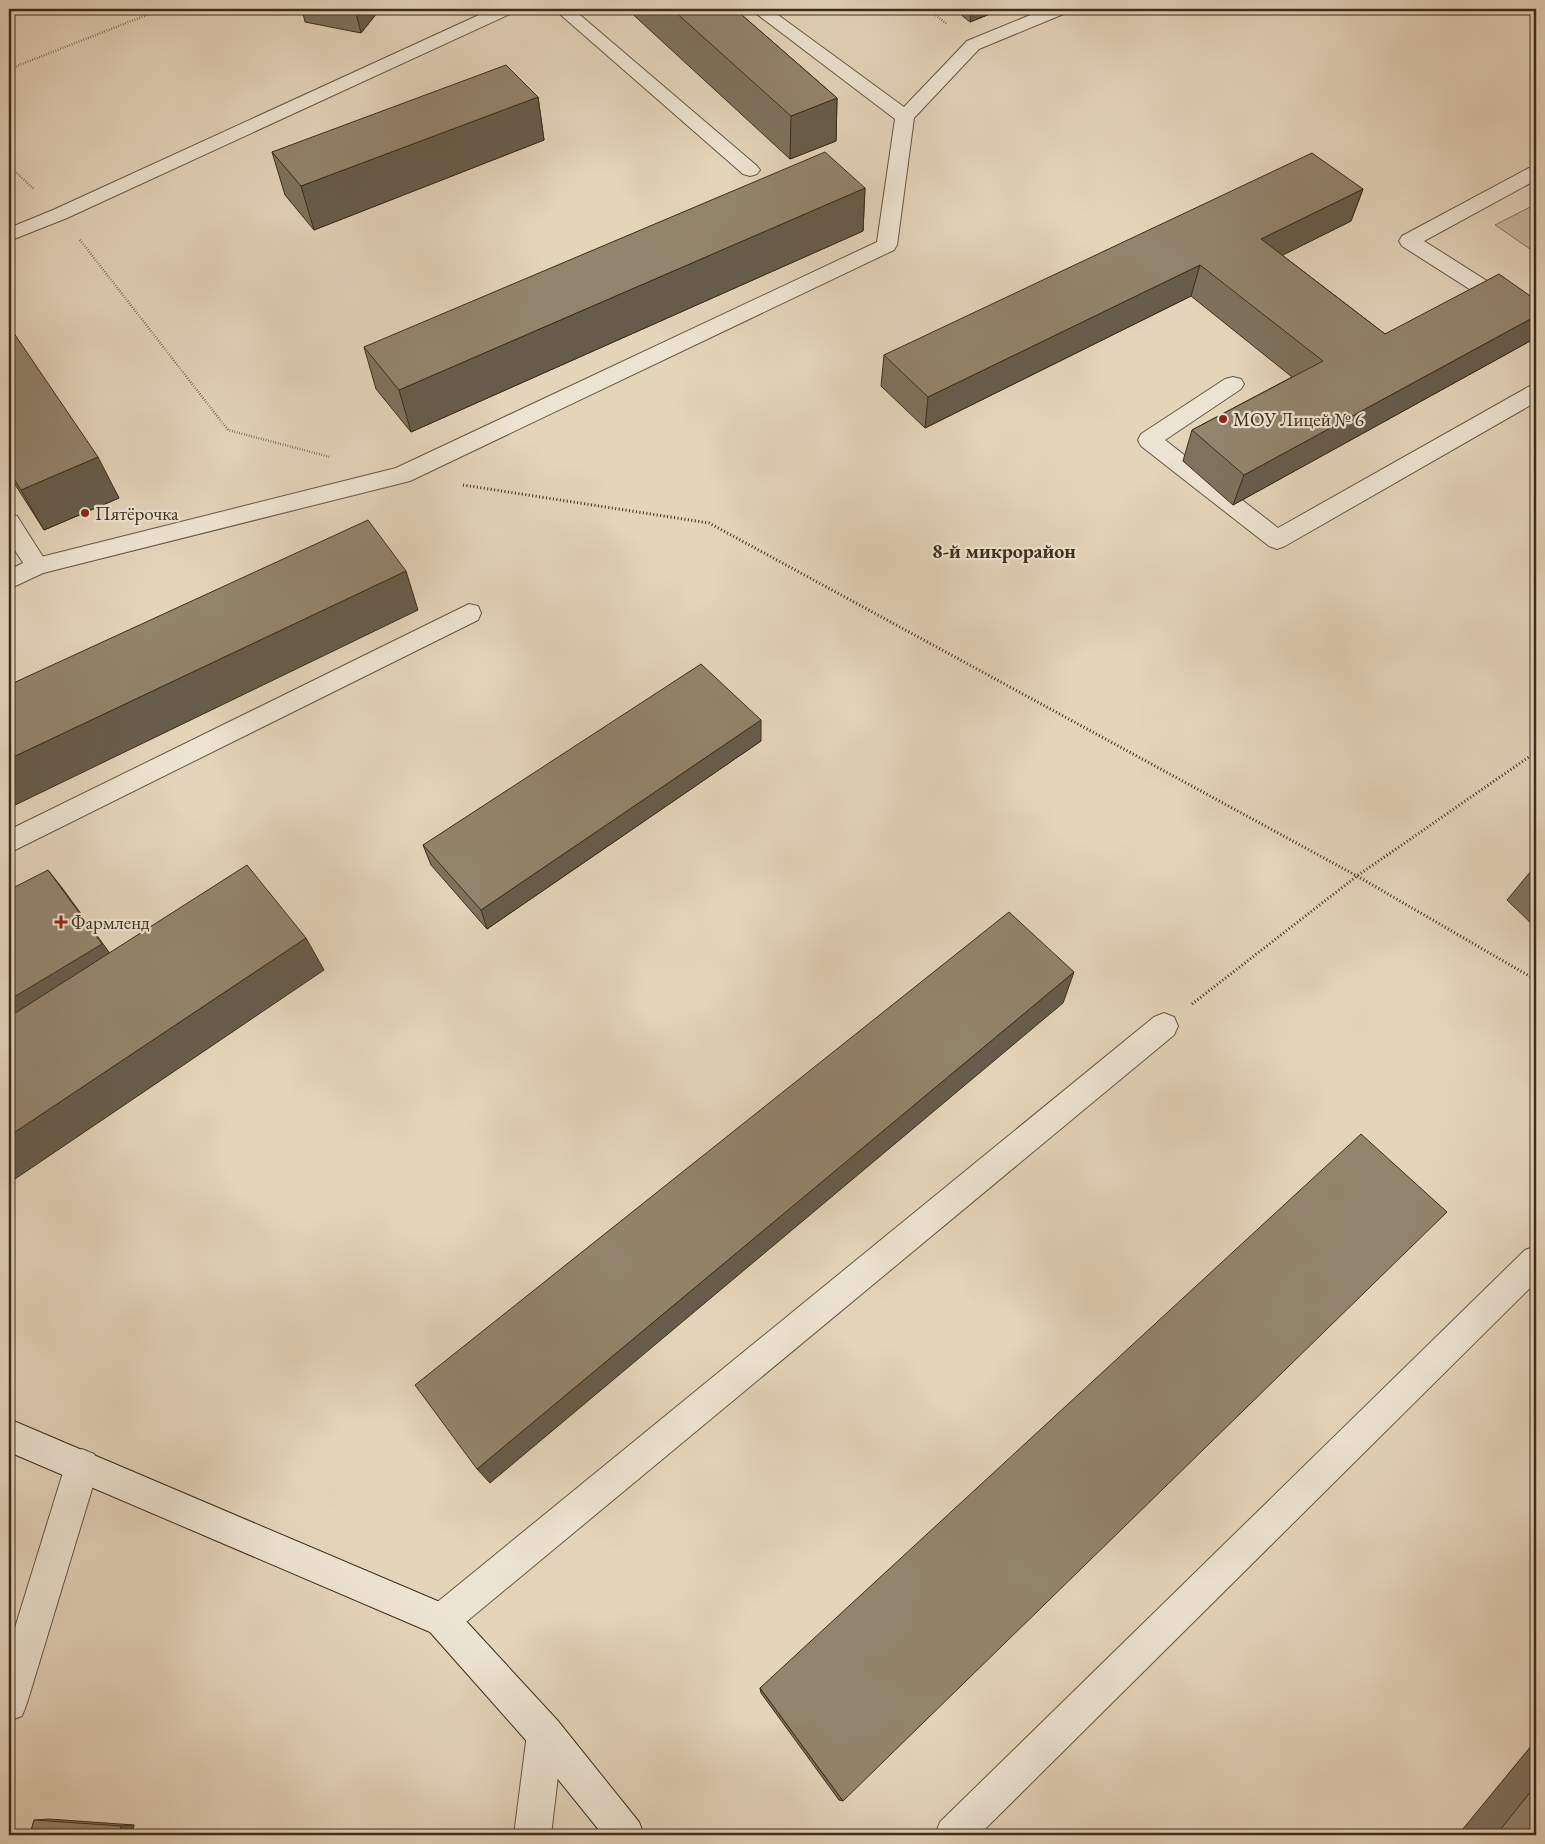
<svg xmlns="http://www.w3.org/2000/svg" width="1545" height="1844" viewBox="0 0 1545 1844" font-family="'EB Garamond',serif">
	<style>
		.green { fill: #c7b89f; stroke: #82725c }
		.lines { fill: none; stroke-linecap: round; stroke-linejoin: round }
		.lane-casing { stroke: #665742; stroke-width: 2 }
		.street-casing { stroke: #665742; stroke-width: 2 }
		.secondary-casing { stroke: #3c2d1a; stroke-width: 2 }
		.path-far1 { stroke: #3c2d1a; stroke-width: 2.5; stroke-dasharray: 0.5 2; stroke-linecap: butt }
		.path { stroke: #3c2d1a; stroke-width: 3; stroke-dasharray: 1 2.5; stroke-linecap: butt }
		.lane { fill: #ede3d2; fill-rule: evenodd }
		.street { fill: #ede3d2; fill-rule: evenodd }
		.secondary { fill: #ede3d2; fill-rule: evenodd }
		.wall { fill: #7e725e; stroke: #3c2d1a }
		.shaded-wall { fill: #675c4c; stroke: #3c2d1a }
		.building { fill: #93846d; stroke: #3c2d1a }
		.poi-dot { fill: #8f2418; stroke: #ede3d2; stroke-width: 2 }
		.labels { text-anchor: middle; stroke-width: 4.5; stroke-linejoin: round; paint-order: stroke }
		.poi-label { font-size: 19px; fill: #3c2d1a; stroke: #ede3d2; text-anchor: start }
		.neighbourhood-label { font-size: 20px; font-weight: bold; fill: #3c2d1a; stroke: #ede3d2 }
	</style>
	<rect width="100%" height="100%" fill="#e4d4ba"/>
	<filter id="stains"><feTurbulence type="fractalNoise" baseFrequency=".004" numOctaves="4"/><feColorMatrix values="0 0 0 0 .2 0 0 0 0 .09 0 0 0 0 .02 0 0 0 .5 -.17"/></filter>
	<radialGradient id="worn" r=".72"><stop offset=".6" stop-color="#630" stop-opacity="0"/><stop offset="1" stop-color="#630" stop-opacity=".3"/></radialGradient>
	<!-- green -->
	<path class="green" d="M1536,204V253L1495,225Z"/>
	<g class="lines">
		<!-- lane casing -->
		<g class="lane-casing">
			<path id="lane" d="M554,9H573L757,166L760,170L757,174L750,176L743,174Z
				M1536,166V180L1424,241L1536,312V329L1529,327L1402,246L1399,241L1402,236L1529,168Z
				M1233,377L1241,379L1244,384L1241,389L1165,440L1278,528L1528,387L1536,384V402L1285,546L1277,549L1269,546L1141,446L1138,440L1141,434L1225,379Z
				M9,514L17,516L45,560L49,566L45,572L37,575L29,572L9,541Z
				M469,604L478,606L481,613L478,620L9,853V830Z
				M1164,1013L1174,1017L1178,1026L1174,1035L454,1632L442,1637L430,1632L425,1620L430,1608L1154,1017Z
				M1536,1246V1282L979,1835H935L940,1822L1525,1250Z"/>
		</g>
		<!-- street casing -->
		<g class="street-casing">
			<path id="street" d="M492,9H515L512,13L67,218L9,241V228L53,210Z
				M750,9H770L904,107L967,41L1045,9H1069L1066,13L979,49L914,118L897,245L894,250L410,481L43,573L9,589V570L29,560L396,468L877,242L895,119Z
				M82,1449L94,1454L99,1466L27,1703L22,1716L9,1721V1647L65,1466L70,1454Z
				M545,1716L558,1721L563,1734L551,1835H514L527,1734L532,1721Z"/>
		</g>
		<!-- secondary casing -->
		<g class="secondary-casing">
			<path id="secondary" d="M9,1419L454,1608L558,1721L639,1822L644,1835H603L532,1747L430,1632L9,1452Z"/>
		</g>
		<!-- path-far1 -->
		<path class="path-far1" d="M928,9L947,24
			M9,69L162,9
			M9,166L34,189
			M80,240L228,430L330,457"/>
		<!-- path -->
		<path class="path" d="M463,485L709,523L1357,876L1536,980
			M1192,1004L1357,876L1536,752"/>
		<!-- lane -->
		<use href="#lane" class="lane"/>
		<!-- street -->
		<use href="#street" class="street"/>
		<!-- secondary -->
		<use href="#secondary" class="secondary"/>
	</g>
	<!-- wall -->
	<path class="wall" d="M302,9H387L377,13L361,33L305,22Z
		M627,9H735L837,98L836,141L790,159Z
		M954,9H1002L970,22Z
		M538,97L544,140L314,230L285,195L272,152Z
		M865,188L863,231L411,432L376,389L364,347Z
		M1363,189L1351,221L1282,255L1385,334L1536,300V333L1532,340L1233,505L1183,461L1192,430L1292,377L1191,296L925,428L881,386L884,355Z
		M9,326L119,498L44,530L9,475Z
		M761,741L487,929L431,865L423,845Z
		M1536,865V928L1507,900Z
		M760,1688L843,1801L839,1800L761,1693Z
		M1536,1740V1835H1458Z
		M49,1819L134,1825L132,1835H30L34,1820Z"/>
	<!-- shaded-wall -->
	<path class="shaded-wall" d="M355,9H387L377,13L361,33Z
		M972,9H1002L970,22Z
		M538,97L544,140L314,230L301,186Z
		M837,98L836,141L790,159L791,116Z
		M865,188L863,231L411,432L399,390Z
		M1363,189L1351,221L1251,271L1261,239Z
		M1200,265L1191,296L925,428L928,397Z
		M1536,316V333L1532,340L1233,505L1244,475Z
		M98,457L119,498L44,530L21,490Z
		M406,571L418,610L9,808V759Z
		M761,720V741L487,929L481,910Z
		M48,870L63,889L117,963L9,1027V1000Z
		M306,938L324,970L9,1183V1136Z
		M1074,972L1063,1003L490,1483L477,1469Z
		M134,1825L132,1835H119L121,1826Z"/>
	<!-- building -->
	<path class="building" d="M672,9H735L837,98L791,116Z
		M506,65L538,97L301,186L272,152Z
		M825,152L865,188L399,390L364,347Z
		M1312,153L1363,189L1261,239L1385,334L1499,274L1536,300V316L1244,475L1192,430L1323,361L1200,265L928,397L884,355Z
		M9,326L98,457L21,490L9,471Z
		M368,520L406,571L9,759V685Z
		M701,664L761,720L481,910L423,845Z
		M247,865L306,938L9,1136V1017Z
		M48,870L102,944L9,1000V890Z
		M1009,912L1074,972L477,1469L415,1385Z
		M1361,1134L1447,1212L843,1801L760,1688Z
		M1536,1785V1835H1496Z
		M34,1820L121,1826L119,1835H30Z"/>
	<!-- markers -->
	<g class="poi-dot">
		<circle cx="1223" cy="419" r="5"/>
		<circle cx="85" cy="513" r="5"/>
		<path d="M58.5 914.5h5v5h5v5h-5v5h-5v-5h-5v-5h5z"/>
	</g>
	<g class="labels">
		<!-- poi labels -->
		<g class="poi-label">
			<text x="1233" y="426">МОУ Лицей № 6</text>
			<text x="95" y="520">Пятёрочка</text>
			<text x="71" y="929">Фармленд</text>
		</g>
		<!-- neighbourhood labels -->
		<g class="neighbourhood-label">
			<text x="1004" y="558">8-й микрорайон</text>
		</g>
	</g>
	<!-- margin -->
	<rect width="1545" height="1844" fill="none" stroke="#e4d4ba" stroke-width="30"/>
	<rect x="10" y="10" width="1525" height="1824" fill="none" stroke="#3c2d1a" stroke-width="2.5"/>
	<rect x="15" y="15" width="1515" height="1814" fill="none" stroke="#3c2d1a"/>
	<rect width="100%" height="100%" filter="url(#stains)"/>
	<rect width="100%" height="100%" fill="url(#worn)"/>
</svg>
